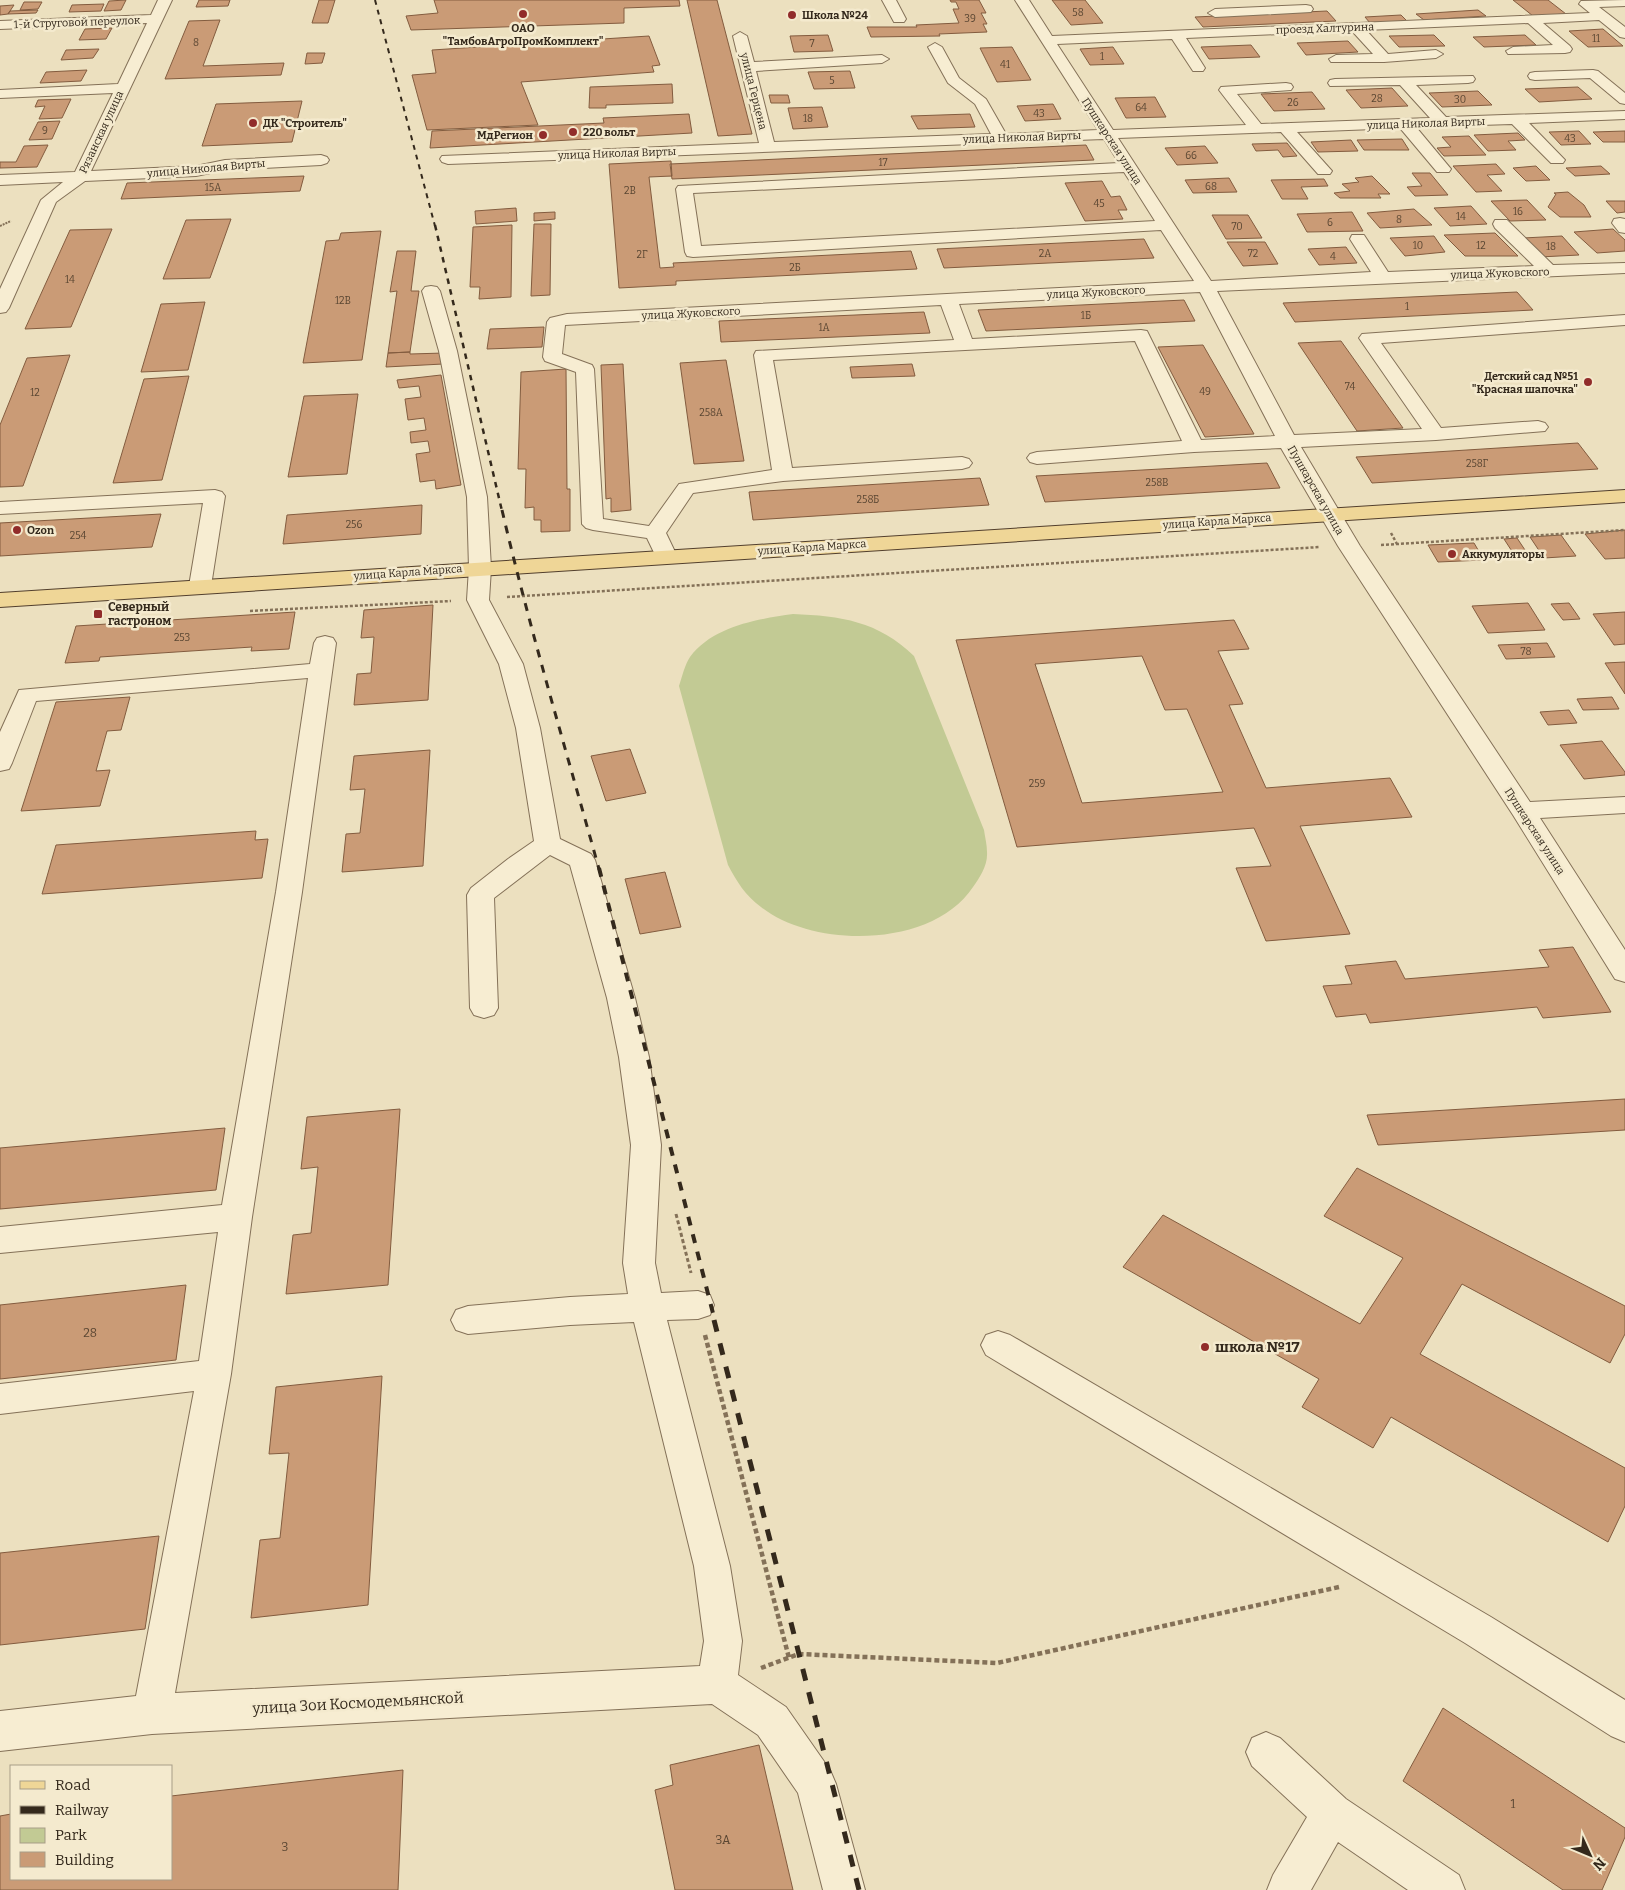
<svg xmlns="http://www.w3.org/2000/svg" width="1625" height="1890" viewBox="0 0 1625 1890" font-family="Bitter,serif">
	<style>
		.green { fill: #c2ca94 }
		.building { fill: #ca9b76; stroke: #835c3f; fill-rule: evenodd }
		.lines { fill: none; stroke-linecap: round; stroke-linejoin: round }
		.minor-casing { stroke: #847158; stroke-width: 2 }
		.major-casing { stroke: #523f2d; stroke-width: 2 }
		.path-far3 { stroke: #847158; stroke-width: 2; stroke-dasharray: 2 1; stroke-linecap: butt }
		.path-far2 { stroke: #847158; stroke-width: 2.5; stroke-dasharray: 3 2; stroke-linecap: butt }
		.path-far1 { stroke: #847158; stroke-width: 3; stroke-dasharray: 4 2.5; stroke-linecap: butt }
		.path { stroke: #847158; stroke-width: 4.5; stroke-dasharray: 5 3; stroke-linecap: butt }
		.minor { fill: #f7edd2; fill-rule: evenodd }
		.major { fill: #efd697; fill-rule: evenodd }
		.rail-far4 { stroke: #34291c; stroke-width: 2; stroke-dasharray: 5 5; stroke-linecap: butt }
		.rail-far3 { stroke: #34291c; stroke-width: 2.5; stroke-dasharray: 5.5 5.5; stroke-linecap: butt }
		.rail-far2 { stroke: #34291c; stroke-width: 3; stroke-dasharray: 8 8; stroke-linecap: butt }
		.rail-far1 { stroke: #34291c; stroke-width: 4; stroke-dasharray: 9 9; stroke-linecap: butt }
		.rail { stroke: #34291c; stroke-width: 5; stroke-dasharray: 12 12; stroke-linecap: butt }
		.poi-dot { fill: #912c2a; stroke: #f4eace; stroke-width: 2 }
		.labels { text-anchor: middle; stroke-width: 5; stroke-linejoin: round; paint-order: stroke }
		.number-label { font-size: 10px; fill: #5a4632 }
		.far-poi-label { font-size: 11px; font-weight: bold; fill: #34291c; stroke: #f4eace; text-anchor: start }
		.far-street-label { font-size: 11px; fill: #34291c; stroke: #f4eace }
		.poi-label { font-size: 12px; font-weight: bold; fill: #34291c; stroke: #f4eace; text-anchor: start }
		.near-number-label { font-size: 12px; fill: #5a4632 }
		.near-poi-label { font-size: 15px; font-weight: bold; fill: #34291c; stroke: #f4eace; text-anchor: start }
		.near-street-label { font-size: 15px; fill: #34291c; stroke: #f4eace }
	</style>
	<rect width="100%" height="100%" fill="#ece0bf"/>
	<!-- green -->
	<path class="green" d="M793,614C841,616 878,621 914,656L984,830C985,837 987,845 987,852C988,865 980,877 973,887C933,948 814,949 761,907C745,895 737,882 728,865L679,686C682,677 685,664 690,657C713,626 758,619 793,614Z"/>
	<!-- building -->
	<path class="building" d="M126,0L121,10L104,11L109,1Z
		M199,0H230L228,6L196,7Z
		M319,0H335L328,23H312Z
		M434,0H679L680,6L624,8V23L411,30L406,16L438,13Z
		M687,0H717L752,134L718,136Z
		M950,0H979L986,13H981L987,24H983L987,32L939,34L940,36L871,37L867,27H917L916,25L959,23L953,9H959L956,2H951Z
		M1052,0H1085L1103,23L1071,25Z
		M1513,0H1548L1566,14L1533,16Z
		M24,2H42L38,9L20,10Z
		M104,4L101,11L69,12L72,5Z
		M14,5L8,14L0,15V6Z
		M38,10L36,13L8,14L10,11Z
		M1478,10L1486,16L1424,20L1416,14Z
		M1327,11L1336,21L1203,27L1195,17Z
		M1401,15L1407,21L1370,23L1365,17Z
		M220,20L203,66L284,63L281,75L165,79L189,21Z
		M112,28L106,39L79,40L85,29Z
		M1603,29L1623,46L1588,47L1569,31Z
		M828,35L833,51L794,52L790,36Z
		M1434,35L1445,46L1399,47L1389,36Z
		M1525,35L1536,45L1484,47L1473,37Z
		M649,36L660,65L652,66L654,72L521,82L538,125L427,130L412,75L436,73L432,50Z
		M1348,41L1358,52L1306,55L1297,43Z
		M1251,45L1260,57L1209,59L1201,47Z
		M1012,47L1031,80L997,82L980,48Z
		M1113,47L1124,64L1090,65L1080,49Z
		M99,49L93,58L61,60L66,50Z
		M307,53H325L322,63L305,64Z
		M87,70L81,81L40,83L46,72Z
		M850,71L855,88L814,89L808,72Z
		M672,84L673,103L606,105V108H589L590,87Z
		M1578,87L1592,99L1539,102L1525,89Z
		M1392,88L1408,106L1361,108L1346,90Z
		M1478,91L1492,105L1442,107L1429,93Z
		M1312,92L1325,109L1274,111L1261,94Z
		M769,95H788L790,103H771Z
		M1155,97L1166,117L1126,118L1115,98Z
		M71,99L62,118L39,119L45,106L35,107L38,100Z
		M302,101L292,142L202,146L216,104Z
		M1053,104L1061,119L1025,121L1017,106Z
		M822,107L828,127L793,129L788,108Z
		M689,114L692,133L430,148L432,131L604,123L603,118Z
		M970,114L975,127L918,129L911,116Z
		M60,121L52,139L29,140L38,122Z
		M1579,131L1591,144L1561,145L1549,132Z
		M1625,131V142H1603L1593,132Z
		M1518,133L1525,140L1508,141L1516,150L1488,151L1474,135Z
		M1469,136L1486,155L1444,156L1437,148L1451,147L1442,137Z
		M1402,139L1409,150H1364L1357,140Z
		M1351,140L1358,151L1318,152L1311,142Z
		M1287,143L1297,156L1283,157L1278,150L1256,151L1252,144Z
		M48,145L37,167L0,168V162H16L24,146Z
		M1086,145L1094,160L672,179L670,164Z
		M1205,146L1218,163L1177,165L1165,148Z
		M671,161L672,176L649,177L660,268L674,267L673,263L911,251L917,269L676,281V285L619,288L609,164Z
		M1496,164L1505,174L1487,175L1502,191L1476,192L1453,166Z
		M1536,166L1550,180L1526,181L1513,168Z
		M1601,166L1610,174L1575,176L1566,168Z
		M1412,173H1430L1448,195L1415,196L1407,187L1422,186Z
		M304,176L300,191L121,199L127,183Z
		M1372,176L1390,194H1378L1381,198H1340L1334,193L1350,191L1342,184L1359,182L1355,178Z
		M1229,178L1237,192L1193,193L1185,180Z
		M1324,179L1328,186L1301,187L1308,199H1282L1271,180Z
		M1102,181L1111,197L1120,196L1127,210H1118L1123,219L1085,221L1065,183Z
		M1568,192L1584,205L1591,217H1560L1548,207L1556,194L1554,193Z
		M1527,200L1546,220L1510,221L1491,201Z
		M1606,201H1625V212L1617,213Z
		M1471,206L1487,224L1450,226L1434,208Z
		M516,208L517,221L476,224L475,211Z
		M1414,209L1432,225L1380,228L1367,213Z
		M555,212V219L534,221V213Z
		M1352,212L1363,231L1307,232L1297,214Z
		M1212,215H1248L1262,238L1226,239Z
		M231,219L210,278L163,279L186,220Z
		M534,224H551L550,295L531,296Z
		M512,225L511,297L479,299L480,287H470L473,227Z
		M112,229L71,327L25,329L70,230Z
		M1613,229L1625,240V251L1597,253L1574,232Z
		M381,231L362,360L303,363L326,241L339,240L341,233Z
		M1495,233L1518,256H1465L1444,235Z
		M1434,236L1445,252L1405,256L1390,238Z
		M1562,236L1579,255L1539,257L1523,238Z
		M1144,239L1154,258L944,268L937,249Z
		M1227,242H1265L1278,264L1243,266Z
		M1346,247L1357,263L1319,265L1308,249Z
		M397,251H416L411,291H419L410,352L388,353L397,291L390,292Z
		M1517,292L1533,310L1295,322L1283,303Z
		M1184,300L1195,321L986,331L978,310Z
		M205,302L188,370L141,372L161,304Z
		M924,312L930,333L721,342L719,321Z
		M544,327L542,347L487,349L490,329Z
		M1341,341L1403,428L1357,431L1298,343Z
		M1203,345L1254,434L1205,437L1158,347Z
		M410,352V354L444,353L443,364L386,367L388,353Z
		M70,355L23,486L0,487V425L27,358Z
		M726,360L744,461L694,464L680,363Z
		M623,364L631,510L611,512V498L606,499L601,365Z
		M912,364L915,376L852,378L850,367Z
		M566,369L567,489H570V531L541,532V520H534V507L525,508L526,469H518L521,372Z
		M441,375L461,485L436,489L435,480L420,482L416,454L430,452L428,441L411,443L410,432L426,430L424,418L408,420L405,399L421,397L419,386L399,388L397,380Z
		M189,376L162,480L113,483L144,379Z
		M358,394L347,474L288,477L304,396Z
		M1578,443L1598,469L1372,483L1356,457Z
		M1267,463L1280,488L1045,502L1036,476Z
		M980,478L989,505L753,520L749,492Z
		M422,505L421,534L283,544L287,515Z
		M161,514L152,547L0,556V523Z
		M1625,530V558L1605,559L1585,534Z
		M1561,535L1576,556L1544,558L1530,537Z
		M1517,538L1531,559H1517L1504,539Z
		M1474,543L1484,560L1438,562L1428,545Z
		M1528,603L1545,630L1488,633L1472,606Z
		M1569,603L1580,619L1563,620L1551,604Z
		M433,605L428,700L354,705L357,674L371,673L374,637L361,638L364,610Z
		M295,612L289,649L251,651L252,647L100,657L99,661L65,663L76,626Z
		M1625,612V644L1614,645L1593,614Z
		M1234,620L1249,649L1218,651L1243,704L1229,705L1266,788L1390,778L1412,817L1300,826L1350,934L1266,941L1236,868L1271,866L1254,828L1017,847L956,640ZM1142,656L1165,710L1187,709L1223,792L1082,803L1035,664Z
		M1547,643L1555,657L1506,659L1498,645Z
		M1625,662V694L1605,663Z
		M130,697L121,730L107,731L96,771L110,770L100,806L21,811L56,702Z
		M1612,697L1619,709L1583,710L1577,699Z
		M1569,710L1577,723L1548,725L1540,712Z
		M1602,741L1625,772V775L1584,779L1560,745Z
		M630,749L646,793L606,801L591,756Z
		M430,750L423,866L342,872L346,834L360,833L365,789L350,790L354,756Z
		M256,831L255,840L268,839L262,878L42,894L56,845Z
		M665,872L681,927L640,934L625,879Z
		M1573,947L1611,1012L1543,1018L1537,1007L1370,1023L1366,1014L1336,1017L1323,986L1352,984L1345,966L1396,961L1405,979L1549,967L1539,950Z
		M1625,1099V1130L1378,1145L1367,1115Z
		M400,1109L388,1285L286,1294L293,1235L311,1233L318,1167L301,1169L307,1117Z
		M225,1128L216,1190L0,1209V1148Z
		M1357,1168L1625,1306V1334L1610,1363L1462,1284L1420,1354L1625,1468V1506L1608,1542L1391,1417L1373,1448L1302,1407L1319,1379L1123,1267L1163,1215L1360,1324L1403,1258L1324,1216Z
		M186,1285L176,1360L0,1379V1305Z
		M382,1376L368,1605L251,1618L260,1540L280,1538L289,1453L269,1454L276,1387Z
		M159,1536L145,1629L0,1645V1553Z
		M1443,1708L1625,1828V1837L1602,1890H1563L1403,1781Z
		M759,1745L793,1890H675L655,1790L673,1785L670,1765Z
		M403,1770L398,1890H0V1816L11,1814V1879H171V1796Z"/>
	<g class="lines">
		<!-- minor casing -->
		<g class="minor-casing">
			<path id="minor" d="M158,0H172L91,171L196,166L225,160L321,155L327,157L329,160L327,163L321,165L225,170L196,176L85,181L56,202L9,308L6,312L0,313V289L41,200L63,182L0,185V175L75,172L113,93L0,98V90L118,84L147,23L0,29V21L151,15Z
				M882,0H896L906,19L904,22H894Z
				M1015,0H1029L1052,36L1590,13L1579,4L1581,1L1625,0V6L1599,7L1625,27V38L1620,37L1599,20L1543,23L1570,46L1572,49L1570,52L1565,53L1508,54L1506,51L1513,47L1553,45L1528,23L1366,30L1388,54L1436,50L1443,54L1436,58L1384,62H1331L1329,59L1336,55L1373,54L1352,31L1186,38L1205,68L1203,71H1193L1172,39L1057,44L1113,130L1246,125L1219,90L1221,87L1286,83L1291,84L1293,87L1291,90L1237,94L1261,124L1430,118L1400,85L1330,86L1328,83L1330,80L1335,79L1473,76L1475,79L1473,82L1468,83L1416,85L1446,117L1625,111V119L1529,123L1565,160L1563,163H1551L1512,124L1416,127L1451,169L1449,172H1437L1400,128L1297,132L1332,171L1330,174H1318L1281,132L1118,138L1211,281L1371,272L1350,239L1352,235H1364L1388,272L1534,266L1495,228L1493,224L1495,220H1507L1553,265L1625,263V273L1217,291L1294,435L1422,429L1359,338L1362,334L1625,315V325L1381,343L1441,428L1538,421L1545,423L1548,427L1545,431L1436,440L1301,447L1360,546L1530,802L1625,797V813L1540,818L1625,950V982L1615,979L1513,815L1338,546L1281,448L1194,452L1037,464L1030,462L1027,458L1030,454L1037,452L1182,441L1135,341L773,360L792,468L962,457L969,459L972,463L969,467L962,469L783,481L693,493L666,533L677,556L674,561L666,562L658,561L647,538L593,530L586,528L582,524L576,372L545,361L543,357L547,322L550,318L567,314L1194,281L1161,230L693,257L687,256L685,252L676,189L678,186L1119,163L1104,139L448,164L442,162L440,159L442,156L759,143L733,36L740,32L747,36L754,62L882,55L889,59L882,63L756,71L774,142L991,134L975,104L948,83L928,47L935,43L942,47L959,78L986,99L1006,134L1098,130ZM1124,172L1155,221L701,246L693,193ZM1200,292L1275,436L1201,440L1147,331L1141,330L972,339L959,304ZM941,305L954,340L756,351L754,355L772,470L679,484L649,526L603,519L594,369L592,365L562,354L565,325Z
				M1306,5L1311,6L1313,9L1311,12L1215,17L1208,13L1215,9Z
				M1593,70L1598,71L1625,93V104L1620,103L1590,78L1535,80L1530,79L1528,76L1530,73L1535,72Z
				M1620,218L1625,219V233L1619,232L1612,223L1614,219Z
				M431,286L437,287L440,291L457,351L487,497L491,568L489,600L523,664L540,728L560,839L591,854L595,860L635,998L649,1057L661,1145L655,1263L661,1293L698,1291L710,1295L714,1305L710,1315L698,1319L667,1320L730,1566L742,1641L738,1675L786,1707L830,1770L836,1784L865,1890H823L798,1793L758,1735L712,1704L152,1734L0,1751V1711L136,1696L194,1391L0,1414V1384L199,1361L218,1232L0,1253V1227L222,1205L276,892L308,678L36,701L12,763L9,769L0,771V732L19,690L310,664L314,643L317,638L325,636L333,638L336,643L302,892L252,1217L231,1374L175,1693L700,1666L704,1641L694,1566L634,1322L570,1325L468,1334L456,1330L451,1320L456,1310L468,1306L570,1297L628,1294L623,1263L631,1145L619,1057L607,998L570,865L550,855L494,898L498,1008L494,1015L484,1018L474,1015L470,1008L467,895L471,888L508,859L534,841L516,728L499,664L467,600L469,568L467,497L439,351L422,291L425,287Z
				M215,490L222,492L225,496L211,586L208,591L200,593L192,591L189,586L203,503L0,514V502Z
				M998,1331L1010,1335L1491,1617L1625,1700V1742L1611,1736L1465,1643L986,1355L981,1345L986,1335Z
				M1266,1732L1280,1738L1346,1799L1459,1875L1465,1890H1408L1338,1842L1311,1890H1267L1273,1875L1307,1817L1252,1766L1246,1752L1252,1738Z"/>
		</g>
		<!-- major casing -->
		<g class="major-casing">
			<path id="major" d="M1625,490V502L0,607V593Z"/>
		</g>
		<!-- path-far3 -->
		<path class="path-far3" d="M0,226L11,221"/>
		<!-- path-far2 -->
		<path class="path-far2" d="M1391,533L1397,544
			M1381,545L1625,530
			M507,597L1320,547
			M250,611L451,601"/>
		<!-- path-far1 -->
		<path class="path-far1" d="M676,1214L691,1273"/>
		<!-- path -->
		<path class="path" d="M705,1335L789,1658
			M761,1668L799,1654L997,1663L1339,1587"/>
		<!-- minor -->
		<use href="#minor" class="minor"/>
		<!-- major -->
		<use href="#major" class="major"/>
		<!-- rail-far4 -->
		<path class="rail-far4" d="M375,0L435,226"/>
		<!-- rail-far3 -->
		<path class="rail-far3" d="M435,225L502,511"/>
		<!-- rail-far2 -->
		<path class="rail-far2" d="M502,510C530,630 566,750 599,869"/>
		<!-- rail-far1 -->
		<path class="rail-far1" d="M599,868L715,1321"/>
		<!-- rail -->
		<path class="rail" d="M714,1320L859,1890"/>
	</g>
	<!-- markers -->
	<g class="poi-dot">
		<circle cx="523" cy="14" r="5"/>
		<circle cx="792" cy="15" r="5"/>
		<circle cx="253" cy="123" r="5"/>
		<circle cx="573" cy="132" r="5"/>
		<circle cx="543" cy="135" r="5"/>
		<circle cx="1588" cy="382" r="5"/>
		<circle cx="17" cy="530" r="5"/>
		<circle cx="1452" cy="554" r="5"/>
		<rect x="93" y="609" width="10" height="10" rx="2.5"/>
		<circle cx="1205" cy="1347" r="5"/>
	</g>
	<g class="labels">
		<!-- number labels -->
		<g class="number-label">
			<text x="1078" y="16">58</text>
			<text x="970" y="22">39</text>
			<text x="1596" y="42">11</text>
			<text x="196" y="46">8</text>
			<text x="812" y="47">7</text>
			<text x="1102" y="60">1</text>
			<text x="1005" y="68">41</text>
			<text x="832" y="84">5</text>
			<text x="1377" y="102">28</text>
			<text x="1460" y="103">30</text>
			<text x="1293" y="106">26</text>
			<text x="1141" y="111">64</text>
			<text x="1039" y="117">43</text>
			<text x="808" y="122">18</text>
			<text x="45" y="134">9</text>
			<text x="1570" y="142">43</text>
			<text x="1191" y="159">66</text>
			<text x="883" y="166">17</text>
			<text x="1211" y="190">68</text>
			<text x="213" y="191">15А</text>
			<text x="630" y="194">2В</text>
			<text x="1099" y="207">45</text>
			<text x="1518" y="215">16</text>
			<text x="1461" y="220">14</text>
			<text x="1399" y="223">8</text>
			<text x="1330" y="226">6</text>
			<text x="1237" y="230">70</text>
			<text x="1418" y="249">10</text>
			<text x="1481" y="249">12</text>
			<text x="1551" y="250">18</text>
			<text x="1045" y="257">2А</text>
			<text x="1253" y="257">72</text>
			<text x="642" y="258">2Г</text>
			<text x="1333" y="260">4</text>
			<text x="795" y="271">2Б</text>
			<text x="70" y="283">14</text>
			<text x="343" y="304">12В</text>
			<text x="1407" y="310">1</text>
			<text x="1086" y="319">1Б</text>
			<text x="824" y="331">1А</text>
			<text x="1350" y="390">74</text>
			<text x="1205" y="395">49</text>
			<text x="35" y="396">12</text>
			<text x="711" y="416">258А</text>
			<text x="1477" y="467">258Г</text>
			<text x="1157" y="486">258В</text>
			<text x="868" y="503">258Б</text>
			<text x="354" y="528">256</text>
			<text x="78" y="539">254</text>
			<text x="182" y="641">253</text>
			<text x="1526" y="655">78</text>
			<text x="1037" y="787">259</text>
		</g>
		<!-- far-poi labels -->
		<g class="far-poi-label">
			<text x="802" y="19">Школа №24</text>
			<text x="523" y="32" text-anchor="middle">ОАО<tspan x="523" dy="13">"ТамбовАгроПромКомплект"</tspan></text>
			<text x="263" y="127">ДК "Строитель"</text>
			<text x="583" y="136">220 вольт</text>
			<text x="533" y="139" text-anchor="end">МдРегион</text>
			<text x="1578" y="380" text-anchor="end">Детский сад №51<tspan x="1578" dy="13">"Красная шапочка"</tspan></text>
			<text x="27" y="534">Ozon</text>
			<text x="1462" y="558">Аккумуляторы</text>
		</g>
		<!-- far-street labels -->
		<g class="far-street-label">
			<text transform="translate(77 22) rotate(-2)" y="4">1-й Струговой переулок</text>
			<text transform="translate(1325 28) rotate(-2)" y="4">проезд Халтурина</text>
			<text transform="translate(754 91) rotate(76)" y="4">улица Герцена</text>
			<text transform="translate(1426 123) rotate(-2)" y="4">улица Николая Вирты</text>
			<text transform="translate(101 132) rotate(-65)" y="4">Рязанская улица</text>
			<text transform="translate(1022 137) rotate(-2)" y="4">улица Николая Вирты</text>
			<text transform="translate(1112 141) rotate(57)" y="4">Пушкарская улица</text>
			<text transform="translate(617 153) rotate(-2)" y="4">улица Николая Вирты</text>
			<text transform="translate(206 168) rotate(-5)" y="4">улица Николая Вирты</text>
			<text transform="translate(1500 273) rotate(-2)" y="4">улица Жуковского</text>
			<text transform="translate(1096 292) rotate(-3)" y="4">улица Жуковского</text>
			<text transform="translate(691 313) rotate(-3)" y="4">улица Жуковского</text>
			<text transform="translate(1316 490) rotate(60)" y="4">Пушкарская улица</text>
			<text transform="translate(1217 521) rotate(-4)" y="4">улица Карла Маркса</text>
			<text transform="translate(812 547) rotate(-4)" y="4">улица Карла Маркса</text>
			<text transform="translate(408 572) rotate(-4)" y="4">улица Карла Маркса</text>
			<text transform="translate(1535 831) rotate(57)" y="4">Пушкарская улица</text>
		</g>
		<!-- poi labels -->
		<g class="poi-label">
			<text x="108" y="611">Северный<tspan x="108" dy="14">гастроном</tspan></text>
		</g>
		<!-- near-number labels -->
		<g class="near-number-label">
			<text x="90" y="1337">28</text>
			<text x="1513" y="1808">1</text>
			<text x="723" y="1844">3А</text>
			<text x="285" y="1851">3</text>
		</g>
		<!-- near-poi labels -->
		<g class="near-poi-label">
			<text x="1215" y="1352">школа №17</text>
		</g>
		<!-- near-street labels -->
		<g class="near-street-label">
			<text transform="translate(358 1703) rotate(-3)" y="5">улица Зои Космодемьянской</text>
		</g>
	</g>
	<!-- legend -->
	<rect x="10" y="1765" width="162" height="115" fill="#f4eace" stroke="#a79d87"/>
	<rect x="20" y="1781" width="25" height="8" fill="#efd697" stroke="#a79d87"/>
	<text x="55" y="1790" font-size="15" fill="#34291c">Road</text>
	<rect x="20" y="1806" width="25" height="8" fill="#34291c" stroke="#a79d87"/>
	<text x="55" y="1815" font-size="15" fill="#34291c">Railway</text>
	<rect x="20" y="1828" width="25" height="15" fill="#c2ca94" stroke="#a79d87"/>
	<text x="55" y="1840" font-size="15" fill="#34291c">Park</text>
	<rect x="20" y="1852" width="25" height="15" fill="#ca9b76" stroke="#a79d87"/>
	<text x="55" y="1865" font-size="15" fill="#34291c">Building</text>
	<!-- north arrow -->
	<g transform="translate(1590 1855) rotate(134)" stroke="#f4eace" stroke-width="4" paint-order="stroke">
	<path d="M0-4L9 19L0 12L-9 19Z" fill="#34291c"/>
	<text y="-8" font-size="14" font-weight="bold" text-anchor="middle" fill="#34291c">N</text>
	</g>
</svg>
